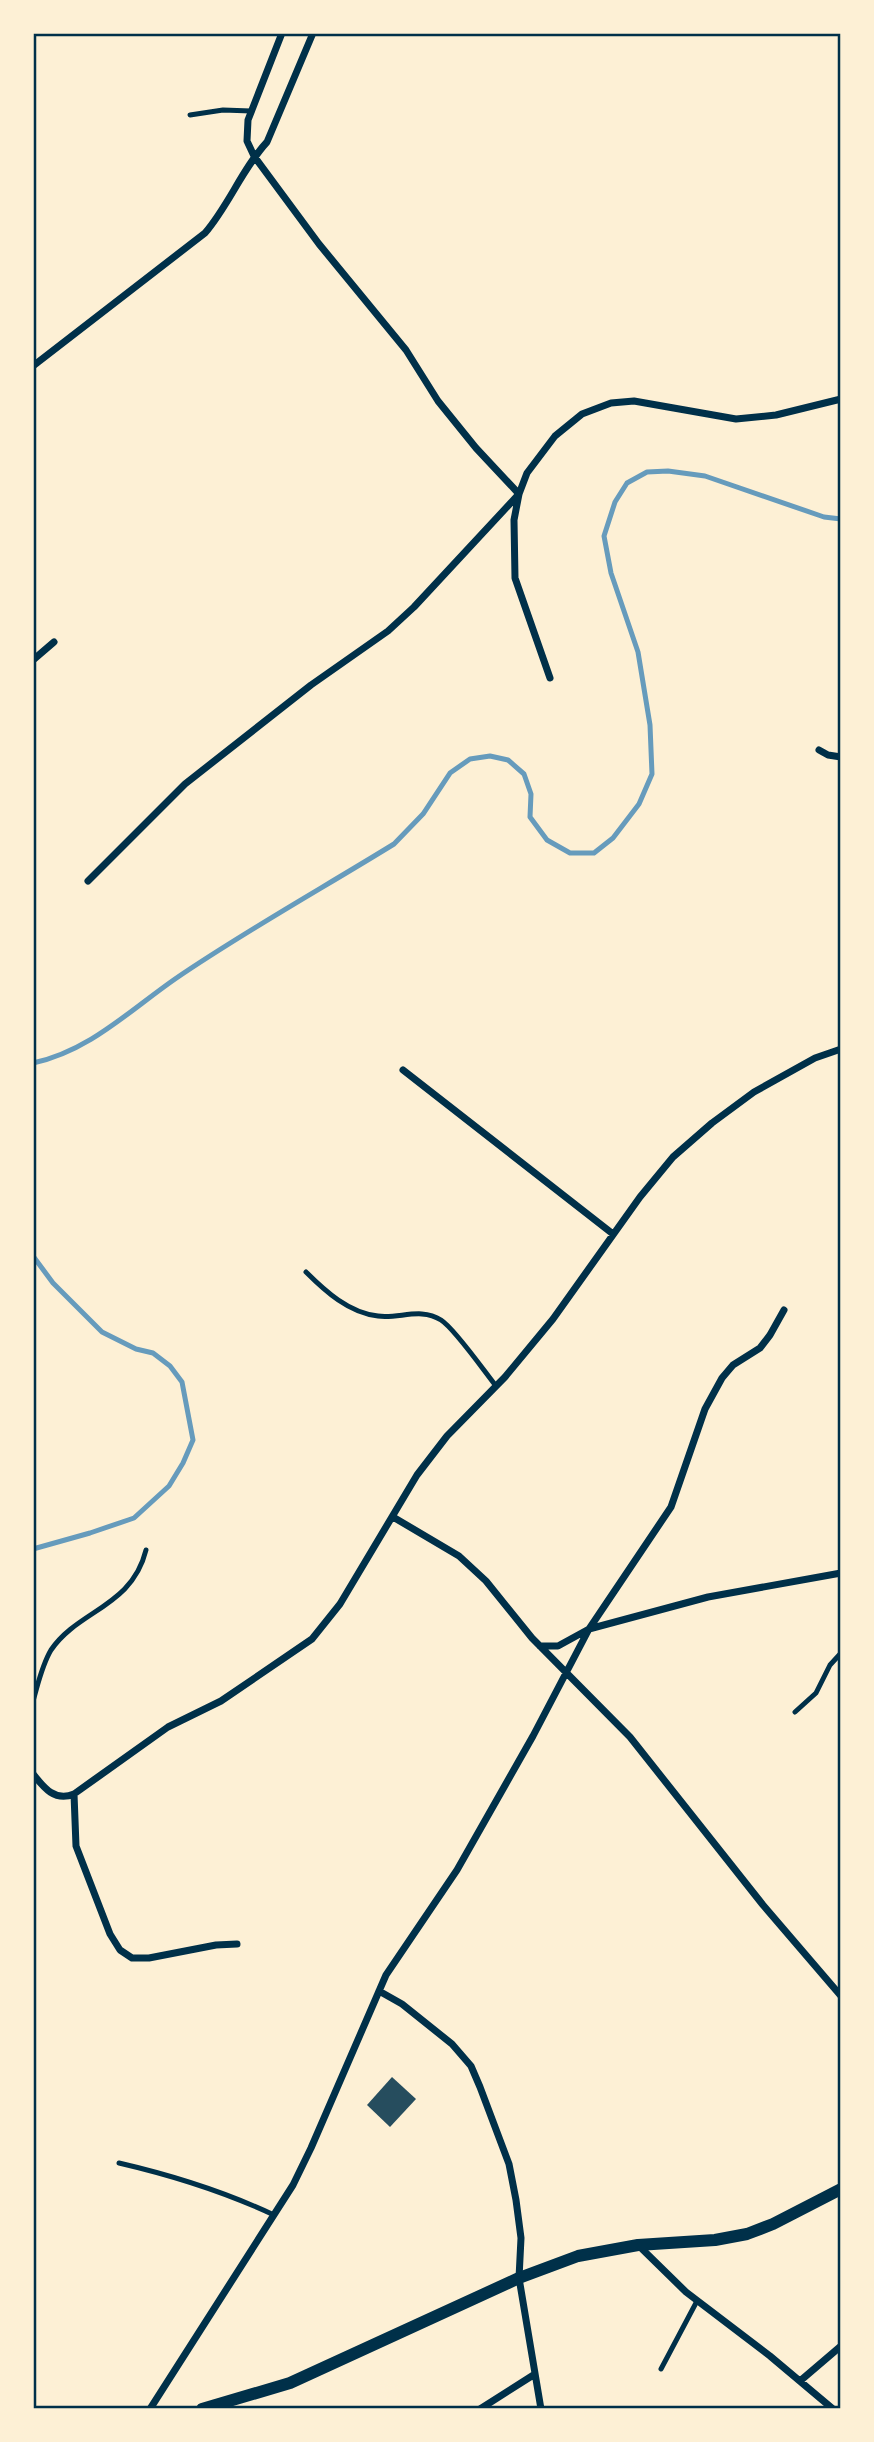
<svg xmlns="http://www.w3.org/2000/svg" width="874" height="2442" viewBox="0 0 874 2442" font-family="Rubik,sans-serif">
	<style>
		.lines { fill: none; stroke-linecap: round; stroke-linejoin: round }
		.stream { stroke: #669bbc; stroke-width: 5 }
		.building { fill: #264d5e }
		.service { stroke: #003049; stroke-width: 5 }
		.minor { stroke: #003049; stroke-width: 7 }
		.tertiary { stroke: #003049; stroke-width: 12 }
		.neatline { fill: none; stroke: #003049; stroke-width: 2.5 }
	</style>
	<rect width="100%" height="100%" fill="#fdf0d5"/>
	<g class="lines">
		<!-- stream -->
		<path class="stream" d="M33,1063C89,1051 129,1011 175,979C245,931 321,889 394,844L423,814L450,773L470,759L490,756L508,760L524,774L531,794L530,817L547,840L570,853H594L613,838L639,804L652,774L650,725L638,652L611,573L604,536L615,502L627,483L647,472L668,471L705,476L824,517L841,519
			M33,1256L53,1283L102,1332L136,1349L153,1353L170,1366L182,1382L193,1440L183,1463L169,1486L134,1518L90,1533L33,1549"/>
	</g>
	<!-- building -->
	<path class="building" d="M392,2077L416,2099L390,2127L367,2105Z"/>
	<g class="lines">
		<!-- service -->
		<path class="service" d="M190,115L223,110L251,111
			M306,1272C325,1291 349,1313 378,1316C399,1319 421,1307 441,1320C455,1329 484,1371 496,1386
			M33,1701C38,1684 42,1665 51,1650C78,1610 132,1607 146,1550
			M795,1712L816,1693L830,1665L841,1653
			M119,2163C175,2176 223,2191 274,2215
			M661,2369L697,2301"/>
		<!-- minor -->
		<path class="minor" d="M33,366L205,233C229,205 242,169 267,142L313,33
			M33,660L54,642
			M550,678L515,578L514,520L519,494L527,473L555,436L582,414L611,403L634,401L736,419L776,415L841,399
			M819,750L828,755L841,757
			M88,881L185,784L311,685L388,631L414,607L519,494L476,448L438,401L406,350L319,244L254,156L247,141L248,120L282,33
			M403,1070L613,1234
			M393,1517L459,1556L486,1581L532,1638L630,1737L763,1905L841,1996
			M540,1646H558L589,1629L708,1597L841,1573
			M33,1774C44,1788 55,1802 74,1794L168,1727L221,1701L312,1639L340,1604L417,1475L447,1436L505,1377L553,1319L640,1197L673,1157L712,1123L754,1092L815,1058L841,1049
			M74,1794L76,1846L110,1934L120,1950L132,1958H149L216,1945L237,1944
			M379,1991L402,2004L452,2044L471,2066L480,2087L509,2164L516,2200L521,2238L519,2278L541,2409
			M638,2245L686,2292L770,2356L833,2409
			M800,2381L841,2346
			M150,2409L293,2185L311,2148L386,1975L457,1870L533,1736L589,1629L671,1507L705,1409L722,1378L733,1365L760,1348L770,1335L784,1310
			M480,2409L535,2374"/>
		<!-- tertiary -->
		<path class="tertiary" d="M202,2409L290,2383L519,2278L578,2256L638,2245L715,2240L747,2234L773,2224L841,2189"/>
	</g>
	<!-- border -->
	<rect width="874" height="2442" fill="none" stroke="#fdf0d5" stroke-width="70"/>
	<rect x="35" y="35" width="804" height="2372" class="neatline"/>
</svg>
